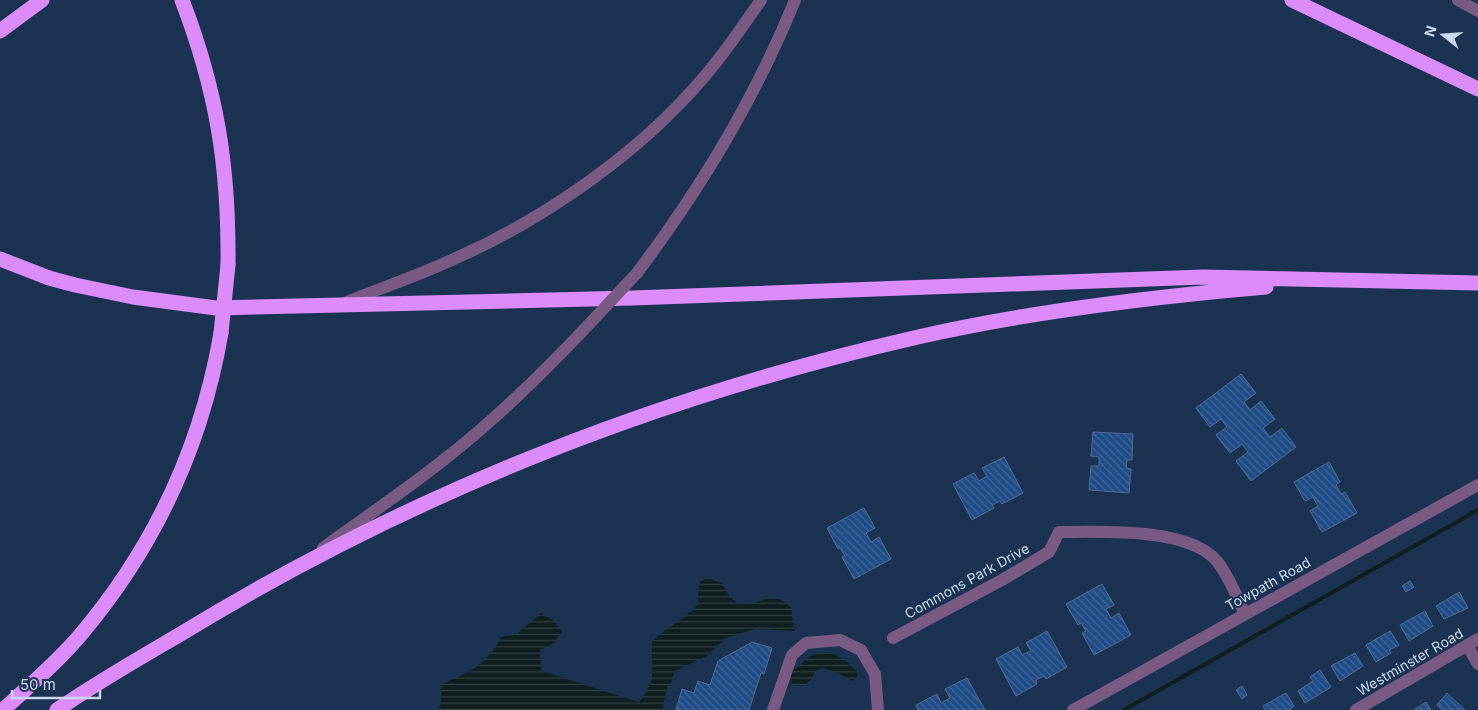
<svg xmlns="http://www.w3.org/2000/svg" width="1478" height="710" viewBox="0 0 1478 710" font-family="Inter,sans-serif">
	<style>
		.water { fill: url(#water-rules) }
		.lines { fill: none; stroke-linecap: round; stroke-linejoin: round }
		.stream { stroke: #0f1f20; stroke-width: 4 }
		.building { fill: url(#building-back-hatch); stroke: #526c8f }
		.minor { stroke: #795a85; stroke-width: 12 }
		.highway { stroke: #db8cf8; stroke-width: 15 }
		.minor-bridge { stroke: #795a85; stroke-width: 12 }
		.highway-bridge { stroke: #db8cf8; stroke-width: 15 }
		.labels { text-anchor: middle; stroke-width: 4; stroke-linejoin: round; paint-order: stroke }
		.street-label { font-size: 14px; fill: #c9d7ec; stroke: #1b3252 }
	</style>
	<defs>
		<pattern id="water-rules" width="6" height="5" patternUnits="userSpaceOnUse" patternTransform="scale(1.25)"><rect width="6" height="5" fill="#0f1f20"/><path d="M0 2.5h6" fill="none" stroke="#313f41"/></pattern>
		<pattern id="building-back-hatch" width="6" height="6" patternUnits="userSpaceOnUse" patternTransform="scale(1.25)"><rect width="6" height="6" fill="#1f4c86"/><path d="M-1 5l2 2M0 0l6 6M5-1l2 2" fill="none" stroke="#3e6597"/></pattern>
	</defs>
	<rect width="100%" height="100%" fill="#1b3252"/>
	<!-- water -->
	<path class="water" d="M707,577L723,584C739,620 753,596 777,599C781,599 787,604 791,607L794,631L755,629L726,638L708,655L674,672L671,686L668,685L662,710H437L441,704L442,684C474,670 482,668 502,637L517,634L541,613L553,620L562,631L553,644L540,650L541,671L639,702C659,676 650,672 652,642C666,627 684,620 698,605L699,583Z
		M826,652C840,655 849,662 858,673L857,678L852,681L838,673L822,668L815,671L812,679L803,686L791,685L792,681L789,680L793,669H796L810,656Z"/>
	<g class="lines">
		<!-- stream -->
		<path class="stream" d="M1124,710L1478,510"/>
	</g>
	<!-- building -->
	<path class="building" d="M1241,374L1256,393L1244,402L1250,410L1261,401L1275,419L1263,428L1270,437L1282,428L1296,447L1251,481L1236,461L1248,452L1242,444L1230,453L1216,435L1227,427L1221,419L1210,427L1196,408Z
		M1093,432L1133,434L1132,460H1127L1126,468L1131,469L1129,493L1089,490L1091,466H1099V457L1091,456Z
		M1004,457L1023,493L1002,504L1000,501L992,505L994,508L972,520L953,484L974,473L979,481L987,476L982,468Z
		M1329,462L1340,482L1336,485L1341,494L1345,492L1357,513L1322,532L1310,511L1318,506L1313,497L1305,501L1294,482Z
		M864,508L875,528L866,533L871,542L879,537L891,559L854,579L842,557L845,556L840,548L838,549L827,528Z
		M1410,581L1414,587L1406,592L1402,586Z
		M1102,584L1114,605L1106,609L1111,618L1119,613L1131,635L1094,655L1082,633L1086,631L1081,623L1078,625L1066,604Z
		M1459,592L1468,608L1444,619L1436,606Z
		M1425,611L1433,626L1409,641L1400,625Z
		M1047,631L1067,667L1046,679L1044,676L1036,680L1037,684L1016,696L996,659L1018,647L1022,655L1031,651L1026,643Z
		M1390,631L1399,645L1389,650L1391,653L1376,662L1366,645Z
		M752,642L772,648L764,674L761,673L749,710H676L682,689L694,693L698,681L710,685L718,661Z
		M1355,653L1363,666L1340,681L1331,666Z
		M1320,670L1331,687L1305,703L1298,691L1313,681L1310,677Z
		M967,678L985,710H918L916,705L937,694L941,703L950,698L945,689Z
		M1242,686L1247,695L1242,699L1236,690Z
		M1286,693L1294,706L1289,710H1265L1263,706Z
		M1447,693L1465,710H1442L1437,705Z
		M1426,702L1431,710H1414Z"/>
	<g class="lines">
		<!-- minor -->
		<path class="minor" d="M1458,0L1478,11
			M637,273C701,188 755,99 795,0
			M344,303C381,288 420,275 456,258C538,222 627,161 687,96C715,67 738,33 761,0
			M323,548C364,518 406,490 446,458C499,417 547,369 593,320
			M893,638L1002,580L1049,552L1059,532C1100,532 1186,527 1216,560C1228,574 1237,597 1245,614
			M1467,645L1478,664
			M773,710L792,655L806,643L840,640L861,650L875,674L878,710
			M1073,710L1478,485
			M1356,710L1478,639"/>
		<!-- highway -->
		<path class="highway" d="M182,0C217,91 229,167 228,265
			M1292,0L1478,89
			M0,31L42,0
			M0,259L49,278L75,285L133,297L216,308L632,298L1203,277L1478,283
			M3,710C30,685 59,661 82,633C155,546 202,444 221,333
			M57,710C96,683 138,659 179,635C409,494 655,397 918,337C1032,311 1150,297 1266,287"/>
		<!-- minor-bridge -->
		<path class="minor-bridge" d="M593,320L637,273"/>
		<!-- highway-bridge -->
		<path class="highway-bridge" d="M221,333L228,265"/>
	</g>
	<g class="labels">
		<!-- street labels -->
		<g class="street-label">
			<text transform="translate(967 581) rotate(-29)" y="5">Commons Park Drive</text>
			<text transform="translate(1268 584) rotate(-29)" y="5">Towpath Road</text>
			<text transform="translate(1410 662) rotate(-30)" y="5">Westminster Road</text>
		</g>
	</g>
	<!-- north arrow -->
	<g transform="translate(1443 35) rotate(287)" stroke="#1b3252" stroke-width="4" paint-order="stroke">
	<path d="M0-4L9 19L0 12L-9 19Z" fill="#c9d7ec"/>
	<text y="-8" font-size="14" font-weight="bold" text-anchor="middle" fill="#c9d7ec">N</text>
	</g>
	<!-- scale -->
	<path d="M12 690v8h88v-8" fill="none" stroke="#c9d7ec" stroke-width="2.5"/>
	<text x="20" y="690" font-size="15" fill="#c9d7ec" stroke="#1b3252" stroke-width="4" paint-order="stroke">50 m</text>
</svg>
